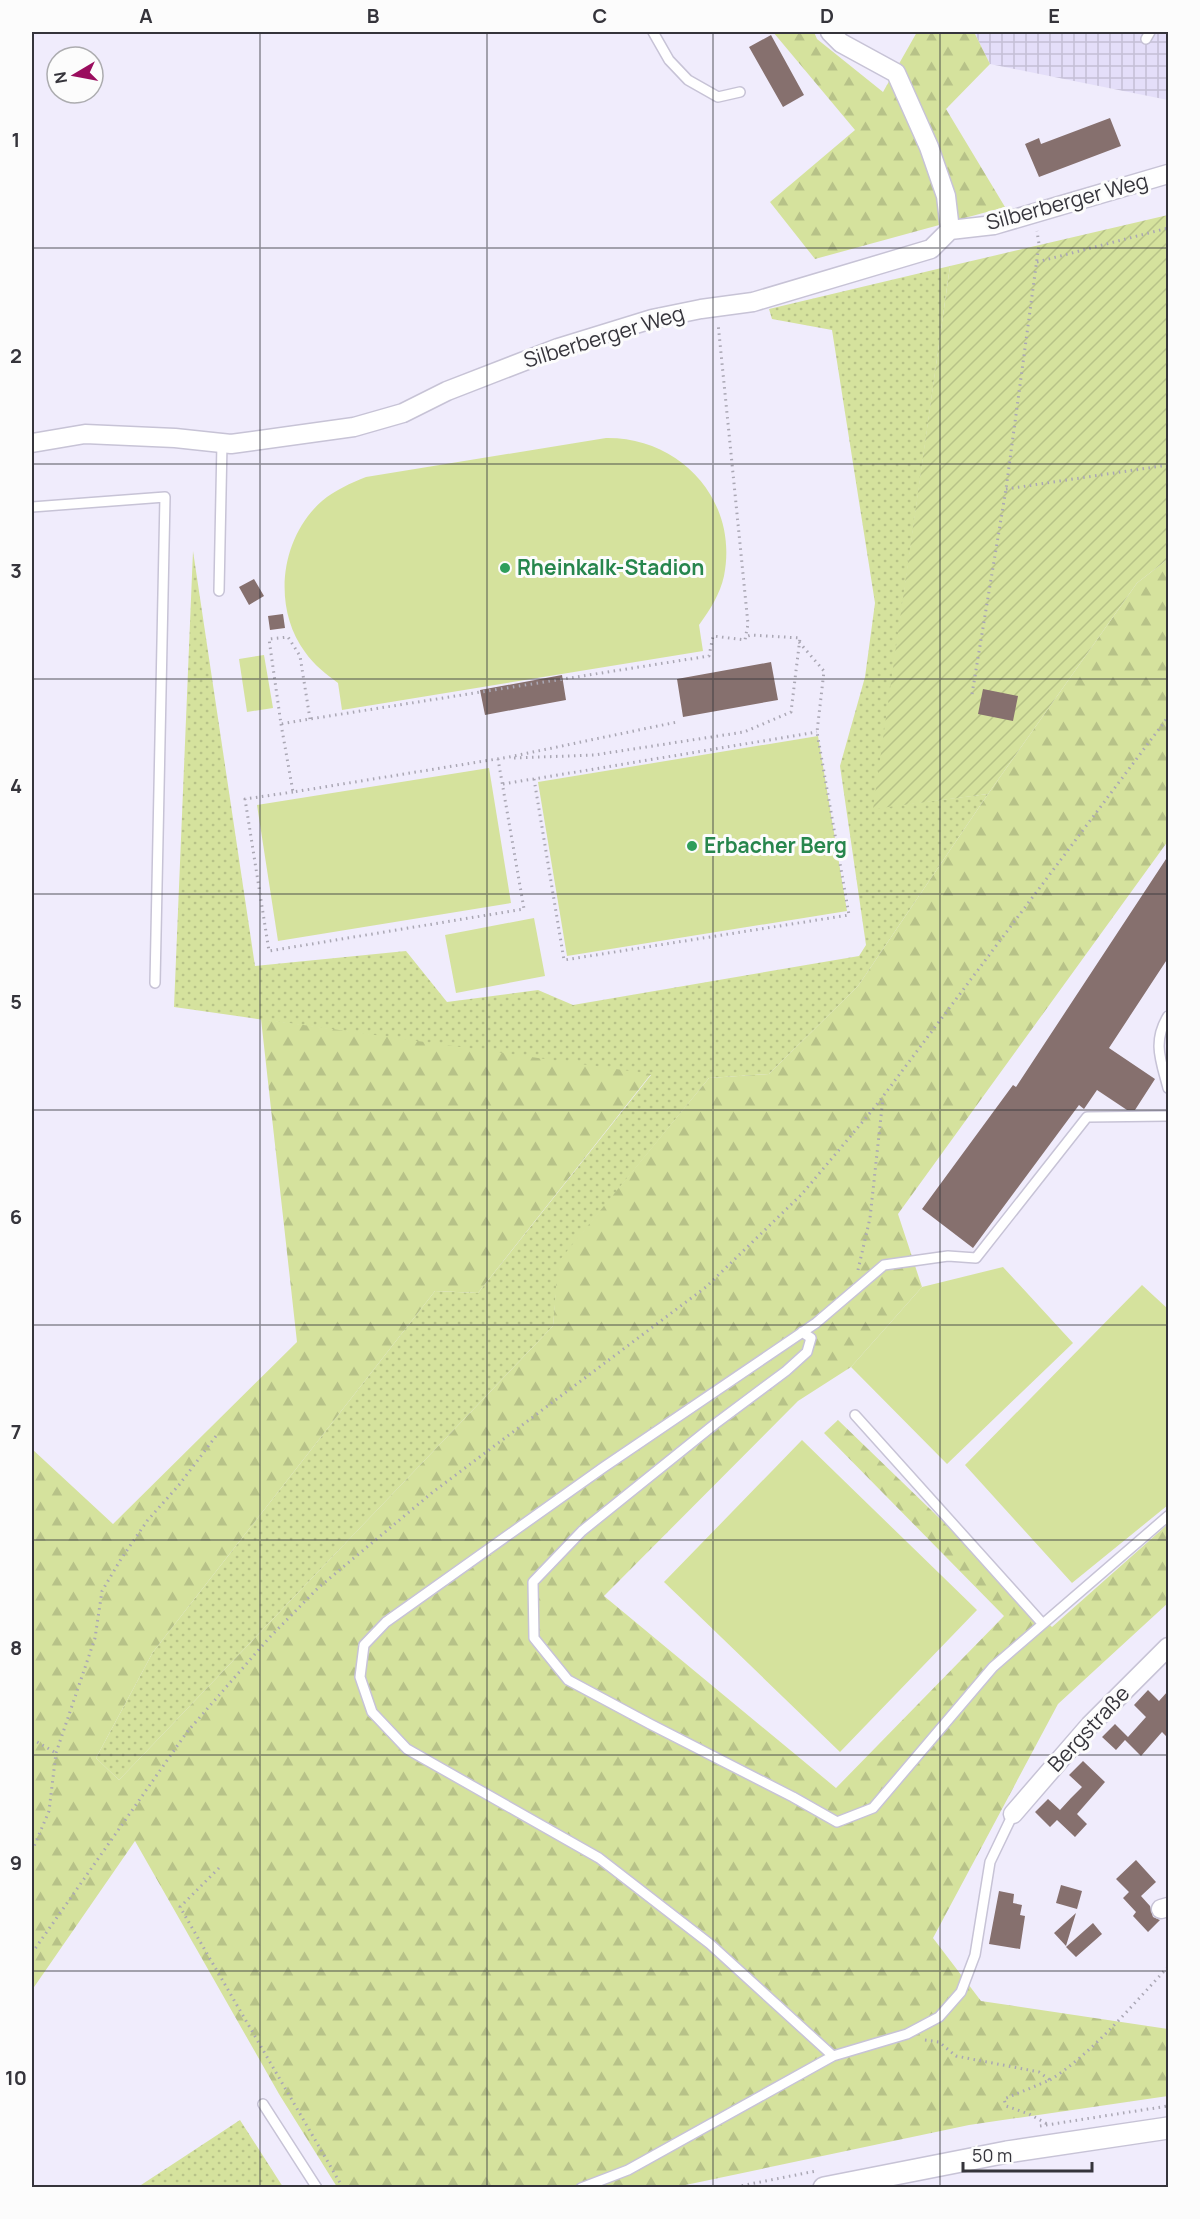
<svg xmlns="http://www.w3.org/2000/svg" width="1200" height="2219" viewBox="0 0 1200 2219" font-family="Manrope,sans-serif">
	<style>
		.industrial { fill: url(#industrial-grid) }
		.grass { fill: url(#grass-dots) }
		.forest { fill: url(#forest-firs) }
		.garden { fill: url(#garden-furrows) }
		.pitch { fill: #d5e29d }
		.building { fill: #86706e }
		.lines { fill: none; stroke-linecap: round; stroke-linejoin: round }
		.service-casing { stroke: #c7c3d6; stroke-width: 12 }
		.minor-casing { stroke: #c7c3d6; stroke-width: 21 }
		.tertiary-casing { stroke: #c7c3d6; stroke-width: 24 }
		.path { stroke: #aaa7b4; stroke-width: 3; stroke-dasharray: 1.5 4.5; stroke-linecap: butt }
		.service { stroke: #fff; stroke-width: 9 }
		.minor { stroke: #fff; stroke-width: 18 }
		.tertiary { stroke: #fff; stroke-width: 21 }
		.grid { fill: none; stroke: #35343b; stroke-width: 1.5; stroke-opacity: 0.55 }
		.leisure-dot { fill: #2e9e5b; stroke: #fcfcfc; stroke-width: 2 }
		.labels { text-anchor: middle; stroke-width: 6; stroke-linejoin: round; paint-order: stroke }
		.street-label { font-size: 21px; fill: #35343b; stroke: #fcfcfc }
		.leisure-label { font-size: 21px; font-weight: bold; fill: #27864d; stroke: #fcfcfc; text-anchor: start }
		.neatline { fill: none; stroke: #35343b; stroke-width: 2 }
		.grid-label { font-size: 20px; text-anchor: middle; font-weight: bold; fill: #35343b }
	</style>
	<defs>
		<pattern id="industrial-grid" width="8" height="8" patternUnits="userSpaceOnUse" patternTransform="scale(1.5)"><rect width="8" height="8" fill="#e4def9"/><path d="M0 4h8M4 0v8" fill="none" stroke="#c4bfd6"/></pattern>
		<pattern id="grass-dots" width="8" height="8" patternUnits="userSpaceOnUse" patternTransform="scale(1.5)"><rect width="8" height="8" fill="#d5e29d"/><path d="M2 2h.1M6 6h.1" fill="none" stroke="#b7c288" stroke-width="1.8" stroke-linecap="round"/></pattern>
		<pattern id="forest-firs" width="22" height="20" patternUnits="userSpaceOnUse" patternTransform="scale(1.5)"><rect width="22" height="20" fill="#d5e29d"/><path d="M5 1l3.5 6h-7zM16 11l3.5 6h-7z" fill="#b7c288"/></pattern>
		<pattern id="garden-furrows" width="10" height="10" patternUnits="userSpaceOnUse" patternTransform="scale(1.5)"><rect width="10" height="10" fill="#d5e29d"/><path d="M-1 1l2-2M0 10L10 0M9 11l2-2" fill="none" stroke="#b7c288"/></pattern>
	</defs>
	<rect width="100%" height="100%" fill="#f0ecfc"/>
	<!-- industrial -->
	<path class="industrial" d="M974,32H1168V100L990,64Z"/>
	<!-- grass -->
	<path class="grass" d="M950,266L874,808L988,794L858,986L769,1074L709,1078L559,1262L553,1326L119,1780L96,1758L153,1652L435,1291L478,1293L651,1075L174,1007L193,551L255,966L406,951L447,1002L538,990L573,1005L859,956L866,945L840,766L865,677L875,603L832,330L772,319L769,309Z
		M240,2120L283,2187H138Z"/>
	<!-- forest -->
	<path class="forest" d="M773,32H814L817,39L883,92L917,32H974L990,64L946,109L1005,207L815,259L770,202L855,130Z
		M1168,559V841L898,1214L922,1287L851,1367L798,1401L604,1596L836,1788L1004,1616L824,1433L838,1420L1052,1627L1168,1524V1603L1058,1704L933,1938L981,2001L1168,2029V2096L969,2125L676,2187H337L279,2094L135,1841L32,1990V1449L113,1524L297,1342L261,1019L651,1074L478,1293L435,1291L153,1652L96,1758L119,1780L553,1326L558,1262L709,1078L769,1074L858,986L988,794L1137,583Z"/>
	<!-- garden -->
	<path class="garden" d="M1168,215V559L1137,583L988,794L873,809L950,266Z"/>
	<!-- pitch -->
	<path class="pitch" d="M606,438C680,437 739,500 724,576C720,594 710,610 699,625L703,651L342,710L338,683C326,674 314,665 305,652C272,607 280,538 322,501C335,490 351,483 366,477Z
		M264,655L273,708L247,712L239,659Z
		M818,736L847,911L567,956L538,782Z
		M489,768L511,903L278,941L257,805Z
		M534,918L545,976L456,993L445,935Z
		M1003,1267L1073,1343L947,1464L851,1367L922,1287Z
		M1142,1285L1168,1309V1505L1072,1583L965,1465Z
		M802,1440L977,1610L840,1752L664,1582Z"/>
	<!-- building -->
	<path class="building" d="M771,35L804,95L783,107L749,47Z
		M1110,118L1121,146L1039,177L1025,144L1039,138L1041,144Z
		M254,579L264,596L249,605L239,587Z
		M283,614L285,628L270,630L268,616Z
		M771,662L778,700L683,717L677,679Z
		M562,675L566,700L485,715L480,690Z
		M983,689L1018,696L1013,721L978,714Z
		M1168,856V958L1109,1048L1155,1079L1135,1110H1127L1097,1090L1084,1109L1079,1105L973,1248L922,1209L1013,1085L1016,1087Z
		M1148,1690L1159,1701L1168,1691V1738L1162,1732L1141,1756L1125,1740L1116,1750L1102,1737L1115,1724L1128,1737L1146,1717L1134,1705Z
		M1083,1761L1105,1782L1077,1814L1087,1824L1075,1837L1057,1820L1050,1827L1035,1812L1048,1799L1060,1810L1071,1798L1082,1787L1069,1775Z
		M1136,1860L1156,1882L1141,1896L1150,1906L1153,1917L1160,1920L1148,1932L1133,1916L1136,1912L1123,1898L1129,1892L1116,1879Z
		M1061,1885L1082,1891L1077,1909L1056,1903Z
		M999,1891L1014,1894L1013,1903L1022,1905L1020,1915L1025,1916L1020,1949L989,1944Z
		M1076,1913L1066,1946L1054,1933Z
		M1093,1923L1102,1934L1076,1957L1066,1947Z"/>
	<g class="lines">
		<!-- service casing -->
		<g class="service-casing">
			<path id="service" d="M653,32L669,60L688,80L718,97L740,92
				M1146,39L1150,32
				M32,507L165,497L155,983
				M219,591L222,443
				M1168,1016C1152,1042 1161,1061 1168,1088
				M802,1332L811,1338L807,1352L786,1371L715,1424L582,1531L533,1582L534,1638L568,1680L650,1724L793,1797L837,1822L873,1808L993,1667L1168,1516
				M855,1415L1042,1623
				M833,2056L710,1944L599,1858L407,1749L372,1712L360,1677L364,1645L386,1622L604,1467L816,1323L884,1265L948,1256L976,1258L1087,1117L1168,1116
				M263,2104L317,2188
				M581,2188L628,2170L833,2056L907,2034L939,2017L961,1992L975,1955L990,1862L1013,1814"/>
		</g>
		<!-- minor casing -->
		<g class="minor-casing">
			<path id="minor" d="M830,32L841,43L896,73L929,147L946,196L950,230
				M32,443L85,434L175,438L231,444L354,427L403,413L447,391L558,348L652,319L701,309L753,302L931,249L950,230L994,225L1168,174
				M1013,1814L1090,1725L1168,1647
				M1161,1909L1168,1907"/>
		</g>
		<!-- tertiary casing -->
		<g class="tertiary-casing">
			<path id="tertiary" d="M824,2188L1007,2152L1168,2128"/>
		</g>
		<!-- path -->
		<path class="path" d="M1037,262L1168,228
			M1006,489L1168,465
			M799,642L824,671L817,732L849,915L564,960L534,779L817,732
			M972,694L1006,489L1039,244L1037,231
			M310,719L300,656L288,637L269,639L281,724L310,719L709,656L713,636L745,640L748,624L718,323
			M281,724L293,792L509,757L677,722
			M514,758L594,755L744,732L791,712L800,638L751,635L745,637
			M503,784L533,779
			M293,792L245,799L269,951L524,909L498,759
			M858,1270L870,1218L883,1098
			M32,1739L56,1753
			M32,1851L49,1811L56,1753L95,1638L102,1591L121,1559L147,1521L179,1485L216,1436
			M219,1868L180,1907L343,2188
			M32,1953L187,1732L269,1638L318,1588L433,1492L706,1287L802,1194L875,1107L1168,717
			M925,2040L939,2042L956,2056L1039,2072L1050,2080L1004,2099L1006,2106L1029,2114L1049,2125
			M1050,2080C1093,2053 1133,2004 1168,1967
			M1040,2126L1168,2106
			M730,2188L816,2171"/>
		<!-- service -->
		<use href="#service" class="service"/>
		<!-- minor -->
		<use href="#minor" class="minor"/>
		<!-- tertiary -->
		<use href="#tertiary" class="tertiary"/>
	</g>
	<!-- grid -->
	<path class="grid" d="M260,32V2188M487,32V2188M713,32V2188M940,32V2188M32,248H1168M32,464H1168M32,679H1168M32,894H1168M32,1110H1168M32,1325H1168M32,1540H1168M32,1755H1168M32,1971H1168"/>
	<!-- markers -->
	<g class="leisure-dot">
		<circle cx="505" cy="568" r="6"/>
		<circle cx="692" cy="846" r="6"/>
	</g>
	<g class="labels">
		<!-- street labels -->
		<g class="street-label">
			<text transform="translate(1067 202) rotate(-15)" y="7">Silberberger Weg</text>
			<text transform="translate(604 337) rotate(-17)" y="7">Silberberger Weg</text>
			<text transform="translate(1089 1729) rotate(-47)" y="7">Bergstraße</text>
		</g>
		<!-- leisure labels -->
		<g class="leisure-label">
			<text x="517" y="575">Rheinkalk-Stadion</text>
			<text x="704" y="853">Erbacher Berg</text>
		</g>
	</g>
	<!-- border -->
	<rect width="1200" height="2219" fill="none" stroke="#fcfcfc" stroke-width="66"/>
	<!-- north arrow -->
	<g transform="translate(75 75) rotate(260)"><circle r="28" fill="#fcfcfc" stroke="#acacaf" stroke-width="1.5"/>
	<path d="M0-4.5L10 22L0 15L-10 22Z" fill="#9a0d5e"/>
	<text y="-9" font-size="16" font-weight="bold" text-anchor="middle" fill="#35343b">N</text>
	</g>
	<!-- scale -->
	<path d="M963 2162v9h129v-9" fill="none" stroke="#35343b" stroke-width="3"/>
	<text x="972" y="2162" font-size="18" fill="#35343b" stroke="#fcfcfc" stroke-width="4.5" paint-order="stroke">50 m</text>
	<rect x="33" y="33" width="1134" height="2153" class="neatline"/>
	<g class="grid-label">
		<text x="146" y="23">A</text>
		<text x="373" y="23">B</text>
		<text x="600" y="23">C</text>
		<text x="827" y="23">D</text>
		<text x="1054" y="23">E</text>
		<text x="16" y="147">1</text>
		<text x="16" y="363">2</text>
		<text x="16" y="578">3</text>
		<text x="16" y="793">4</text>
		<text x="16" y="1009">5</text>
		<text x="16" y="1224">6</text>
		<text x="16" y="1439">7</text>
		<text x="16" y="1655">8</text>
		<text x="16" y="1870">9</text>
		<text x="16" y="2085">10</text>
	</g>
</svg>
